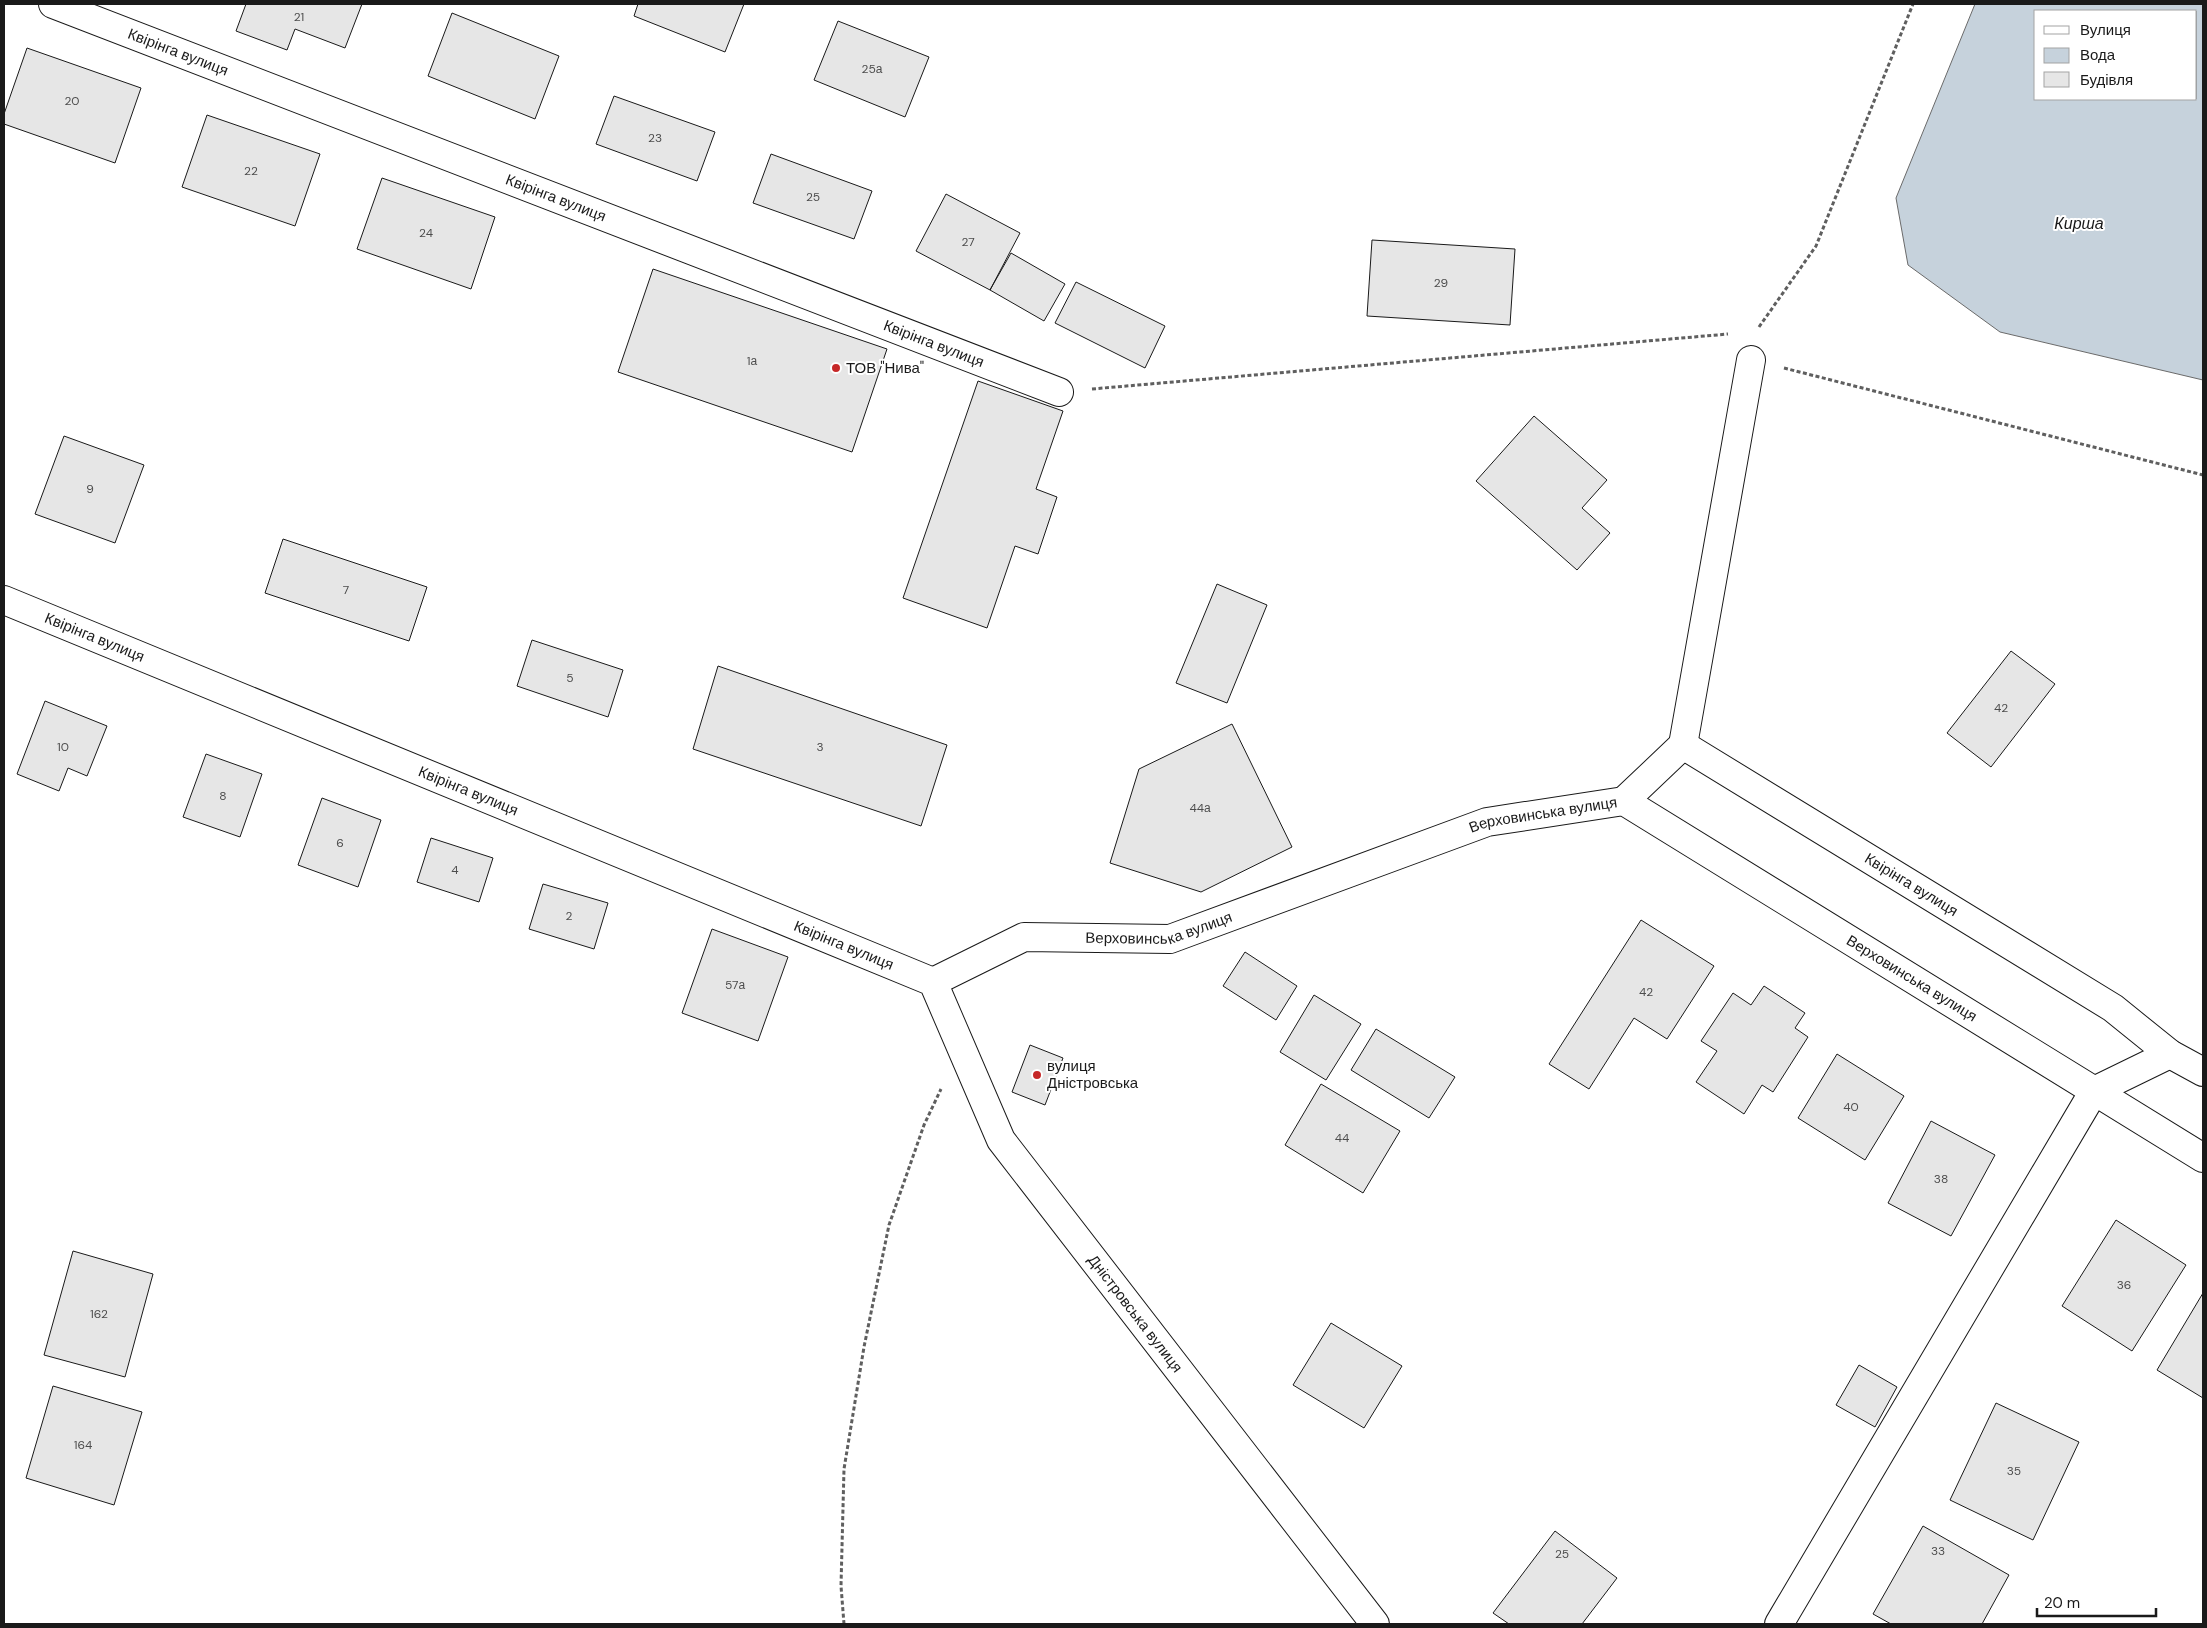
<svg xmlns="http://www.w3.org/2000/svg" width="2207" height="1628" viewBox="0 0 2207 1628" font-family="'DM Sans',sans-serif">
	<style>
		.water { fill: #c6d2dc; stroke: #6a6a6a; fill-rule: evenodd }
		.building { fill: #e6e6e6; stroke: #1a1a1a }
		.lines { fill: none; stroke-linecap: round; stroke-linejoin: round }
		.street-casing { stroke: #1a1a1a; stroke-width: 30 }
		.secondary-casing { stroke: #1a1a1a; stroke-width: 30 }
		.path { stroke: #5f5f5f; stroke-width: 3; stroke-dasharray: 4 2.5; stroke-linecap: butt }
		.street { stroke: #fff; stroke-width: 28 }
		.secondary { stroke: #fff; stroke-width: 28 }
		.poi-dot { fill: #c62828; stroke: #fff; stroke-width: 2 }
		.labels { text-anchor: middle; stroke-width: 4; stroke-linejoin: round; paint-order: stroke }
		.number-label { font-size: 12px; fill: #4d4d4d }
		.street-label { font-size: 15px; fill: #1a1a1a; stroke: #fff }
		.poi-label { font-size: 15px; fill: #1a1a1a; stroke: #fff; text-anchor: start }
		.water-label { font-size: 16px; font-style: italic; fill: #1a1a1a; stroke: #fff }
	</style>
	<rect width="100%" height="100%" fill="#fff"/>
	<!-- water -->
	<path class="water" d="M1975,4H2203V380L2000,332L1908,265L1896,198ZM2036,11H2196V99H2036Z"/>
	<!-- building -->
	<path class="building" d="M246,4H362L345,48L295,29L287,50L236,31Z
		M638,4H744L725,52L634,16Z
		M452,13L559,56L535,119L428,76Z
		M838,21L929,57L905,117L814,80Z
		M27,48L141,88L115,163L4,124V114Z
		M614,96L715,132L697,181L596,144Z
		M207,115L320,154L295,226L182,187Z
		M771,154L872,191L854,239L753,203Z
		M382,178L495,217L471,289L357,249Z
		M946,194L1020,233L990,290L916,251Z
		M1372,240L1515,249L1510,325L1367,316Z
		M1011,253L1065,284L1044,321L990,290Z
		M653,269L887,349L852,452L618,372Z
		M1076,282L1165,326L1145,368L1055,323Z
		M978,381L1063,411L1036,489L1057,497L1038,554L1015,546L987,628L903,598Z
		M1534,416L1607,480L1582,508L1610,533L1577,570L1476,481Z
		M64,436L144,465L115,543L35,514Z
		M283,539L427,587L409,641L265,593Z
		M1217,584L1267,605L1227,703L1176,683Z
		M532,640L623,670L608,717L517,686Z
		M2011,651L2055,684L1991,767L1947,733Z
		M718,666L947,745L921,826L693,749Z
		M45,701L107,726L87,776L68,768L59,791L17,774Z
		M1232,724L1292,847L1201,892L1110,863L1139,769Z
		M206,754L262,774L240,837L183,817Z
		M322,798L381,820L358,887L298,865Z
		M431,838L493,858L479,902L417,882Z
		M543,884L608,903L594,949L529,929Z
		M1641,920L1714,966L1667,1039L1634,1018L1589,1089L1549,1064Z
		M712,929L788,957L758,1041L682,1013Z
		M1245,952L1297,986L1276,1020L1223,986Z
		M1764,986L1805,1013L1795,1028L1808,1037L1773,1092L1762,1085L1744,1114L1696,1082L1717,1051L1701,1041L1733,993L1751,1005Z
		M1314,995L1361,1024L1326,1080L1280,1052Z
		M1376,1029L1455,1077L1429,1118L1351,1070Z
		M1030,1045L1063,1058L1045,1105L1012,1092Z
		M1837,1054L1904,1096L1865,1160L1798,1118Z
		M1321,1084L1400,1131L1363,1193L1285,1145Z
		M1931,1121L1995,1155L1951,1236L1888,1203Z
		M2116,1220L2186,1265L2132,1351L2062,1306Z
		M73,1251L153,1274L125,1377L44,1355Z
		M2203,1293V1398L2157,1370Z
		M1331,1323L1402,1366L1364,1428L1293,1385Z
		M1859,1365L1897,1387L1875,1427L1836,1405Z
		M53,1386L142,1412L114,1505L26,1478Z
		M1996,1403L2079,1442L2033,1540L1950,1500Z
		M1923,1526L2009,1575L1982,1624H1891L1873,1614Z
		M1555,1531L1617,1578L1582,1624H1509L1493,1613Z"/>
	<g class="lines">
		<!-- street casing -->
		<g class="street-casing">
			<g id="street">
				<path id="s1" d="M53,4L1059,392"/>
				<path d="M1683,745L1751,360"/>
				<path id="s2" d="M1624,801L1683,745L2113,1008L2170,1054L2203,1072"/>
				<path id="s3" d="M933,982L1024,937L1170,939L1487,822L1624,801L2203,1158"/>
				<path d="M1779,1624L2094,1091L2170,1054"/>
			</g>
		</g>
		<!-- secondary casing -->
		<g class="secondary-casing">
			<g id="secondary">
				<path id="s4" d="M4,600L933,982L1001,1140L1375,1624"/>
			</g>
		</g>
		<!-- path -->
		<path class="path" d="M1759,327L1816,246L1913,4
			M1784,368L2203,475
			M1092,389L1728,334
			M844,1624L841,1586L844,1469L864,1347L889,1225L924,1125L941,1089"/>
		<!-- street -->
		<use href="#street" class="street"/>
		<!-- secondary -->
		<use href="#secondary" class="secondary"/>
	</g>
	<!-- markers -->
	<g class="poi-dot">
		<circle cx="836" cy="368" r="5"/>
		<circle cx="1037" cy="1075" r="5"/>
	</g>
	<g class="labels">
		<!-- number labels -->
		<g class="number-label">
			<text x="299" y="21">21</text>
			<text x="872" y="73">25а</text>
			<text x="72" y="105">20</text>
			<text x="655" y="142">23</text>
			<text x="251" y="175">22</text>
			<text x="813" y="201">25</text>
			<text x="426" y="237">24</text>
			<text x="968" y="246">27</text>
			<text x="1441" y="287">29</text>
			<text x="752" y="365">1а</text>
			<text x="90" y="493">9</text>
			<text x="346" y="594">7</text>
			<text x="570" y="682">5</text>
			<text x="2001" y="712">42</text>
			<text x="63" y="751">10</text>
			<text x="820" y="751">3</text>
			<text x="223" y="800">8</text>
			<text x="1200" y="812">44а</text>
			<text x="340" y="847">6</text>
			<text x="455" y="874">4</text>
			<text x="569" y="920">2</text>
			<text x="735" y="989">57а</text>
			<text x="1646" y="996">42</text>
			<text x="1851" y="1111">40</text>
			<text x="1342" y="1142">44</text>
			<text x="1941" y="1183">38</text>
			<text x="2124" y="1289">36</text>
			<text x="99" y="1318">162</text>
			<text x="83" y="1449">164</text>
			<text x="2014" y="1475">35</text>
			<text x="1938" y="1555">33</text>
			<text x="1562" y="1558">25</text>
		</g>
		<!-- street labels -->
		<g class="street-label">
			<text dy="5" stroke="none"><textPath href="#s1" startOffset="134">Квірінга вулиця</textPath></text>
			<text dy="5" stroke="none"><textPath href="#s1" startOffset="539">Квірінга вулиця</textPath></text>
			<text dy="5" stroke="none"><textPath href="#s1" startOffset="944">Квірінга вулиця</textPath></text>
			<text dy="5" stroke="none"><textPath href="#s4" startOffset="98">Квірінга вулиця</textPath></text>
			<text dy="5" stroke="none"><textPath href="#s4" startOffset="502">Квірінга вулиця</textPath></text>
			<text dy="5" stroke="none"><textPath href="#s3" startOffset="642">Верховинська вулиця</textPath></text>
			<text dy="5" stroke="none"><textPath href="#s2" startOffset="349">Квірінга вулиця</textPath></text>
			<text dy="5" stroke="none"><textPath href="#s3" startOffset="238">Верховинська вулиця</textPath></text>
			<text dy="5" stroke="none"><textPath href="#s4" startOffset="908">Квірінга вулиця</textPath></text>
			<text dy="5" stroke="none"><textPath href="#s3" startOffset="1062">Верховинська вулиця</textPath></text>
			<text dy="5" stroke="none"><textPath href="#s4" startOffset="1396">Дністровська вулиця</textPath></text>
		</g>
		<!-- poi labels -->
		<g class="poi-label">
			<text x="846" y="373">ТОВ "Нива"</text>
			<text x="1047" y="1071">вулиця<tspan x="1047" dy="17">Дністровська</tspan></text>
		</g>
		<!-- water labels -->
		<g class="water-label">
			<text x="2079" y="229">Кирша</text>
		</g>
	</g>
	<!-- border -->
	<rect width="2207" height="1628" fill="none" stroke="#1a1a1a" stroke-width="10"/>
	<!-- legend -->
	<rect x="2034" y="10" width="162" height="90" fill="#ffffff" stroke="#a3a3a3"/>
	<rect x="2044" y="26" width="25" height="8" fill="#ffffff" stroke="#a3a3a3"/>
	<text x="2080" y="35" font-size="15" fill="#1a1a1a">Вулиця</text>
	<rect x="2044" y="48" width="25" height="15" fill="#c6d2dc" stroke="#a3a3a3"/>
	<text x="2080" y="60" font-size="15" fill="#1a1a1a">Вода</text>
	<rect x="2044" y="72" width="25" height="15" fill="#e6e6e6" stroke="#a3a3a3"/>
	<text x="2080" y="85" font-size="15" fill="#1a1a1a">Будівля</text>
	<!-- scale -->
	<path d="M2037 1608v8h119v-8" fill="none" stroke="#1a1a1a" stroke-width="2.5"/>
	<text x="2044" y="1608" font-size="15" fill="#1a1a1a" stroke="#ffffff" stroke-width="4" paint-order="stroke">20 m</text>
</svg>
